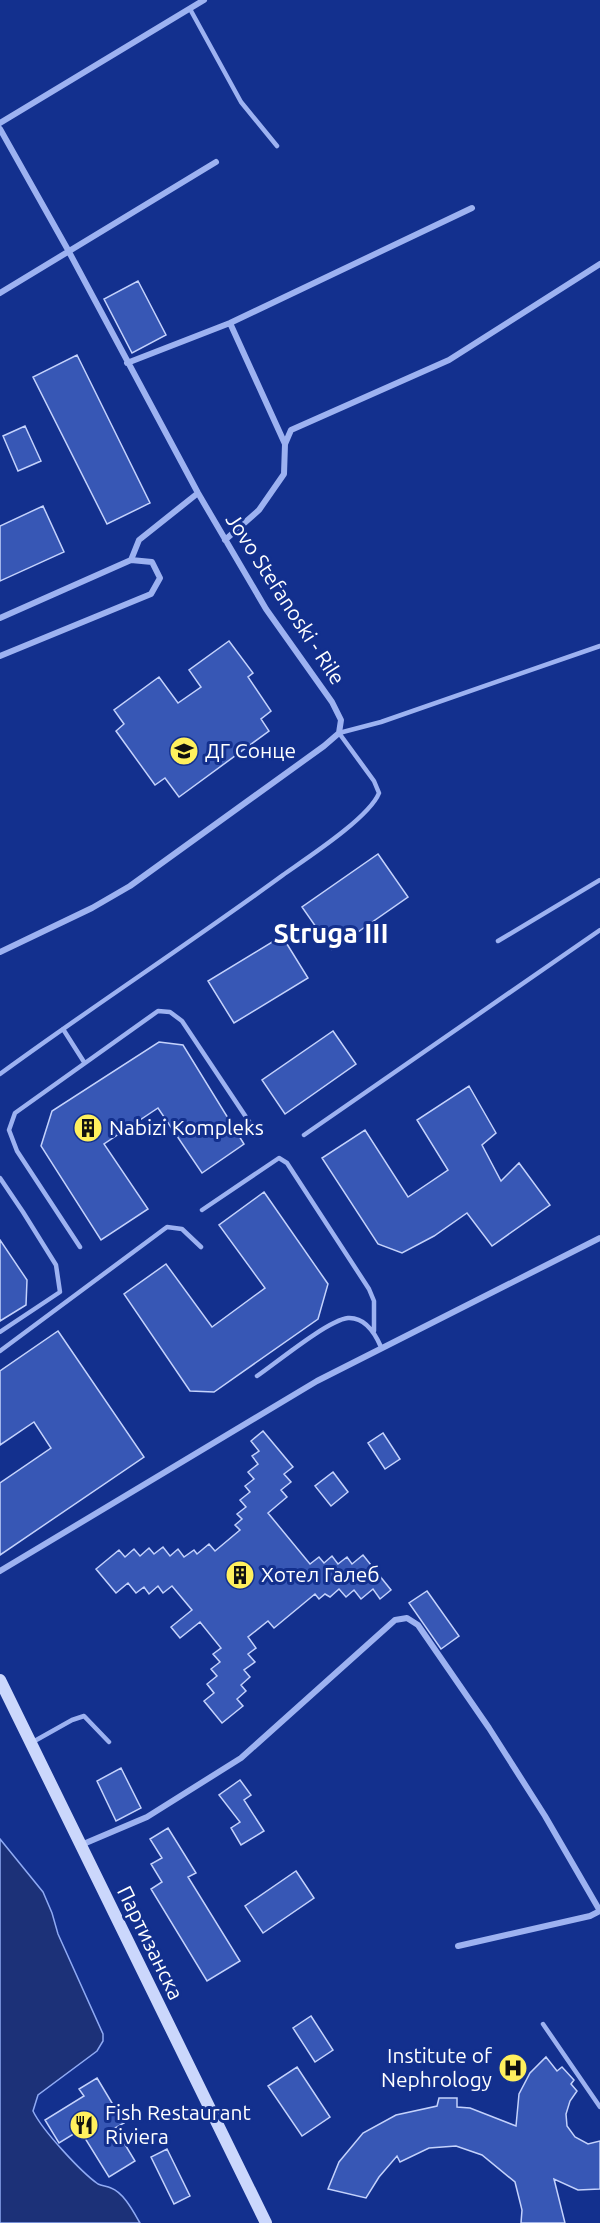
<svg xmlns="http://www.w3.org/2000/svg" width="600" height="2223" viewBox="0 0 600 2223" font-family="Ubuntu,sans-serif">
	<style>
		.water { fill: #1c3178; stroke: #8faaf4; stroke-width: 1.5 }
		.building { fill: #3757b5; stroke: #c4d2fc; stroke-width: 1.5 }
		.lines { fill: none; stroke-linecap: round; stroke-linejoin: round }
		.service { stroke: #9db2f1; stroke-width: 4.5 }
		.minor { stroke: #9db2f1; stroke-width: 6 }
		.secondary { stroke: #cbd7fc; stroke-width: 12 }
		.labels { text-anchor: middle; stroke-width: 6; stroke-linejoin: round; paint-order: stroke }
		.street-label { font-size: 21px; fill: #fff; stroke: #13308e }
		.poi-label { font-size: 21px; fill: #fff; stroke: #13308e; text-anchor: start }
		.district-label { font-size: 27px; font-weight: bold; fill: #fff; stroke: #13308e }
	</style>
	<rect width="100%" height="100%" fill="#13308e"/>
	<!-- water -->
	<path class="water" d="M0,1839L43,1892L52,1913L58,1934L103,2034V2041L97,2051L38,2095L33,2111C42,2130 81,2172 98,2184C102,2186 107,2186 111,2188C124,2193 133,2211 140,2223H0Z"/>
	<!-- building -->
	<path class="building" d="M138,281L166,335L132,353L104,299Z
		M77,355L150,503L107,524L33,377Z
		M25,426L41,461L18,471L3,436Z
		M43,506L64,552L0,581V526Z
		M229,641L253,673L248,677L271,711L261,719L269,731L179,797L165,778L155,785L116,731L124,724L114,710L159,677L178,703L201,687L189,670Z
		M378,854L408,897L332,950L302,907Z
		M282,936L308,978L234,1023L208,981Z
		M333,1031L356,1064L285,1114L262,1080Z
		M159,1042L183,1045L244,1144L202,1173L158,1108L104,1144L148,1209L101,1240L41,1146L52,1111Z
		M469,1086L496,1133L482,1145L501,1181L519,1163L550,1205L492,1246L467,1213L434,1236L402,1253L378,1244L322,1158L365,1130L408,1197L448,1170L417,1120Z
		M264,1192L328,1284L318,1319L214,1392L190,1391L124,1294L166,1264L212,1327L265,1288L219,1225Z
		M0,1240L27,1280L26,1305L0,1321Z
		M58,1331L144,1457L0,1555V1483L51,1448L34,1422L0,1445V1371Z
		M263,1431L293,1467L284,1474L291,1482L281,1490L287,1497L268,1513L310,1564L319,1557L324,1563L332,1556L338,1564L347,1557L352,1564L363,1555L391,1590L380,1599L373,1589L361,1599L354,1590L346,1597L339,1589L330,1597L325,1594L319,1599L315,1594L274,1628L268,1621L248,1637L256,1648L248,1654L255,1662L244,1670L250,1677L241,1685L246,1691L237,1699L243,1706L222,1723L204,1701L214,1693L207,1684L217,1676L211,1669L220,1662L213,1654L221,1648L200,1622L180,1638L171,1627L192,1610L172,1586L163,1593L158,1586L149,1594L144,1587L136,1593L128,1583L116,1593L96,1569L119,1550L125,1557L134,1549L140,1556L149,1548L154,1554L163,1547L170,1556L178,1549L184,1557L194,1550L197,1554L209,1544L215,1551L240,1530L235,1525L242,1519L237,1514L246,1507L240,1500L250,1492L245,1486L254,1479L248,1472L258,1464L252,1456L259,1451L251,1441Z
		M383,1433L400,1459L385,1469L368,1443Z
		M333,1472L348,1492L331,1506L315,1486Z
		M427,1591L459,1636L441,1649L409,1603Z
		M121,1768L141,1808L116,1821L97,1781Z
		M240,1780L251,1795L244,1800L264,1831L241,1845L231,1828L240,1822L219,1795Z
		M168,1828L196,1873L188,1877L240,1961L207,1981L151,1889L162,1882L151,1864L162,1858L150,1839Z
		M296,1871L314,1898L263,1933L245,1906Z
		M311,2016L333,2050L315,2062L293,2028Z
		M546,2057L557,2071L562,2067L574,2080L571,2084L577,2091L570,2101L566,2114L567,2126L575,2137L588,2144L600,2141V2189L578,2190L554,2179L565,2223H521L522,2210L515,2182L482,2155L456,2146L429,2148L400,2162L397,2156L379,2177L366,2198L328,2189L339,2162L363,2133L396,2115L437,2106L439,2098H457V2107L470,2108L516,2126L519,2094L530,2073Z
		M297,2067L330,2117L302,2136L268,2086Z
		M97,2078L124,2123L115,2128L135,2161L109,2177L80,2130L59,2143L45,2120L84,2096L79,2089Z
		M167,2149L190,2196L174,2204L151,2157Z"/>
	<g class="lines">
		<!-- service -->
		<path class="service" d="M190,9L241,102L277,146
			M498,941L600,880
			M63,1029L84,1062
			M0,1074C93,1006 190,943 283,875C307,858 369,818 379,793L374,781L339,733L381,722L600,646
			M304,1135L600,930
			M0,1178L23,1212L56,1265L60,1292L0,1332
			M202,1210L279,1158L287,1163L369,1289L374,1301V1331
			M80,1247L17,1151L9,1130L15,1113L158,1011L170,1012L182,1021L254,1129
			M0,1351L167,1227L182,1229L201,1247
			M257,1376C276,1363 328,1320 348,1318C365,1317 375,1333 381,1347
			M31,1743L72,1720L84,1716L109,1742
			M543,2024L600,2107"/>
		<!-- minor -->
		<path class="minor" d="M0,123L204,0
			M0,129L68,250L198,493L266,609L332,702L341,720L339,733L324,746L130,886L92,908L0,952
			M0,293L216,162
			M230,323L285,444
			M127,363L230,323L472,208
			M225,540L259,510L284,474L285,444L291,430L449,360L600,264
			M131,560L139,540L198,493
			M0,618L131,560L152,562L160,578L151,594L0,656
			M0,1571L317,1381L600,1238
			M81,1845L147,1817L241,1758L395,1620L407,1618L418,1625L489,1728L545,1816L600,1911
			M458,1946L590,1916L600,1911"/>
		<!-- secondary -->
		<path class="secondary" d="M0,1680L266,2223"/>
	</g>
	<!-- icons -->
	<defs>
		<g id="school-disc" transform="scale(1.5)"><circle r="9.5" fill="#fff05d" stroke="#13308e"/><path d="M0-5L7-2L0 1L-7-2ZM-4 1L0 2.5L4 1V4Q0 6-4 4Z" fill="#111"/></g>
		<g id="building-disc" transform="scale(1.5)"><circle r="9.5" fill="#fff05d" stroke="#13308e"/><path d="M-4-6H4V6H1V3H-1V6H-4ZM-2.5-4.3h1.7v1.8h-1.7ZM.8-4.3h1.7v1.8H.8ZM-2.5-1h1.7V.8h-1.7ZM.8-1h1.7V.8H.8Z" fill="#111"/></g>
		<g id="hospital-disc" transform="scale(1.5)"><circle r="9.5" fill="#fff05d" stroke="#13308e"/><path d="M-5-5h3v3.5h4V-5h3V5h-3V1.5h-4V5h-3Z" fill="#111"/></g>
		<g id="restaurant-disc" transform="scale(1.5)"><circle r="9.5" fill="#fff05d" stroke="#13308e"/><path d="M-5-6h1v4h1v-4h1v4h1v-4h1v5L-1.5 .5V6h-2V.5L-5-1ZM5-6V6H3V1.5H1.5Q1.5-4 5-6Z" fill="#111"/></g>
	</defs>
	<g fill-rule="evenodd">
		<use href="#school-disc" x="184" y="751"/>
		<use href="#building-disc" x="88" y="1128"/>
		<use href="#building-disc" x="240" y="1575"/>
		<use href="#hospital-disc" x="513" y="2068"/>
		<use href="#restaurant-disc" x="84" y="2125"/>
	</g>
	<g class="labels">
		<!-- street labels -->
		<g class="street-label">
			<text transform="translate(285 599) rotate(57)" y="7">Jovo Stefanoski - Rile</text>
			<text transform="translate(150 1943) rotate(64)" y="7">Партизанска</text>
		</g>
		<!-- poi labels -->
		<g class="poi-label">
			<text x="205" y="758">ДГ Сонце</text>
			<text x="109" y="1135">Nabizi Kompleks</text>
			<text x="261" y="1582">Хотел Галеб</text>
			<text x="492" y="2063" text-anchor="end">Institute of<tspan x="492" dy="24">Nephrology</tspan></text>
			<text x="105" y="2120">Fish Restaurant<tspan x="105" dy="24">Riviera</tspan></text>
		</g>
		<!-- district labels -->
		<g class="district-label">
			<text x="331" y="943">Struga III</text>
		</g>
	</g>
</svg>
